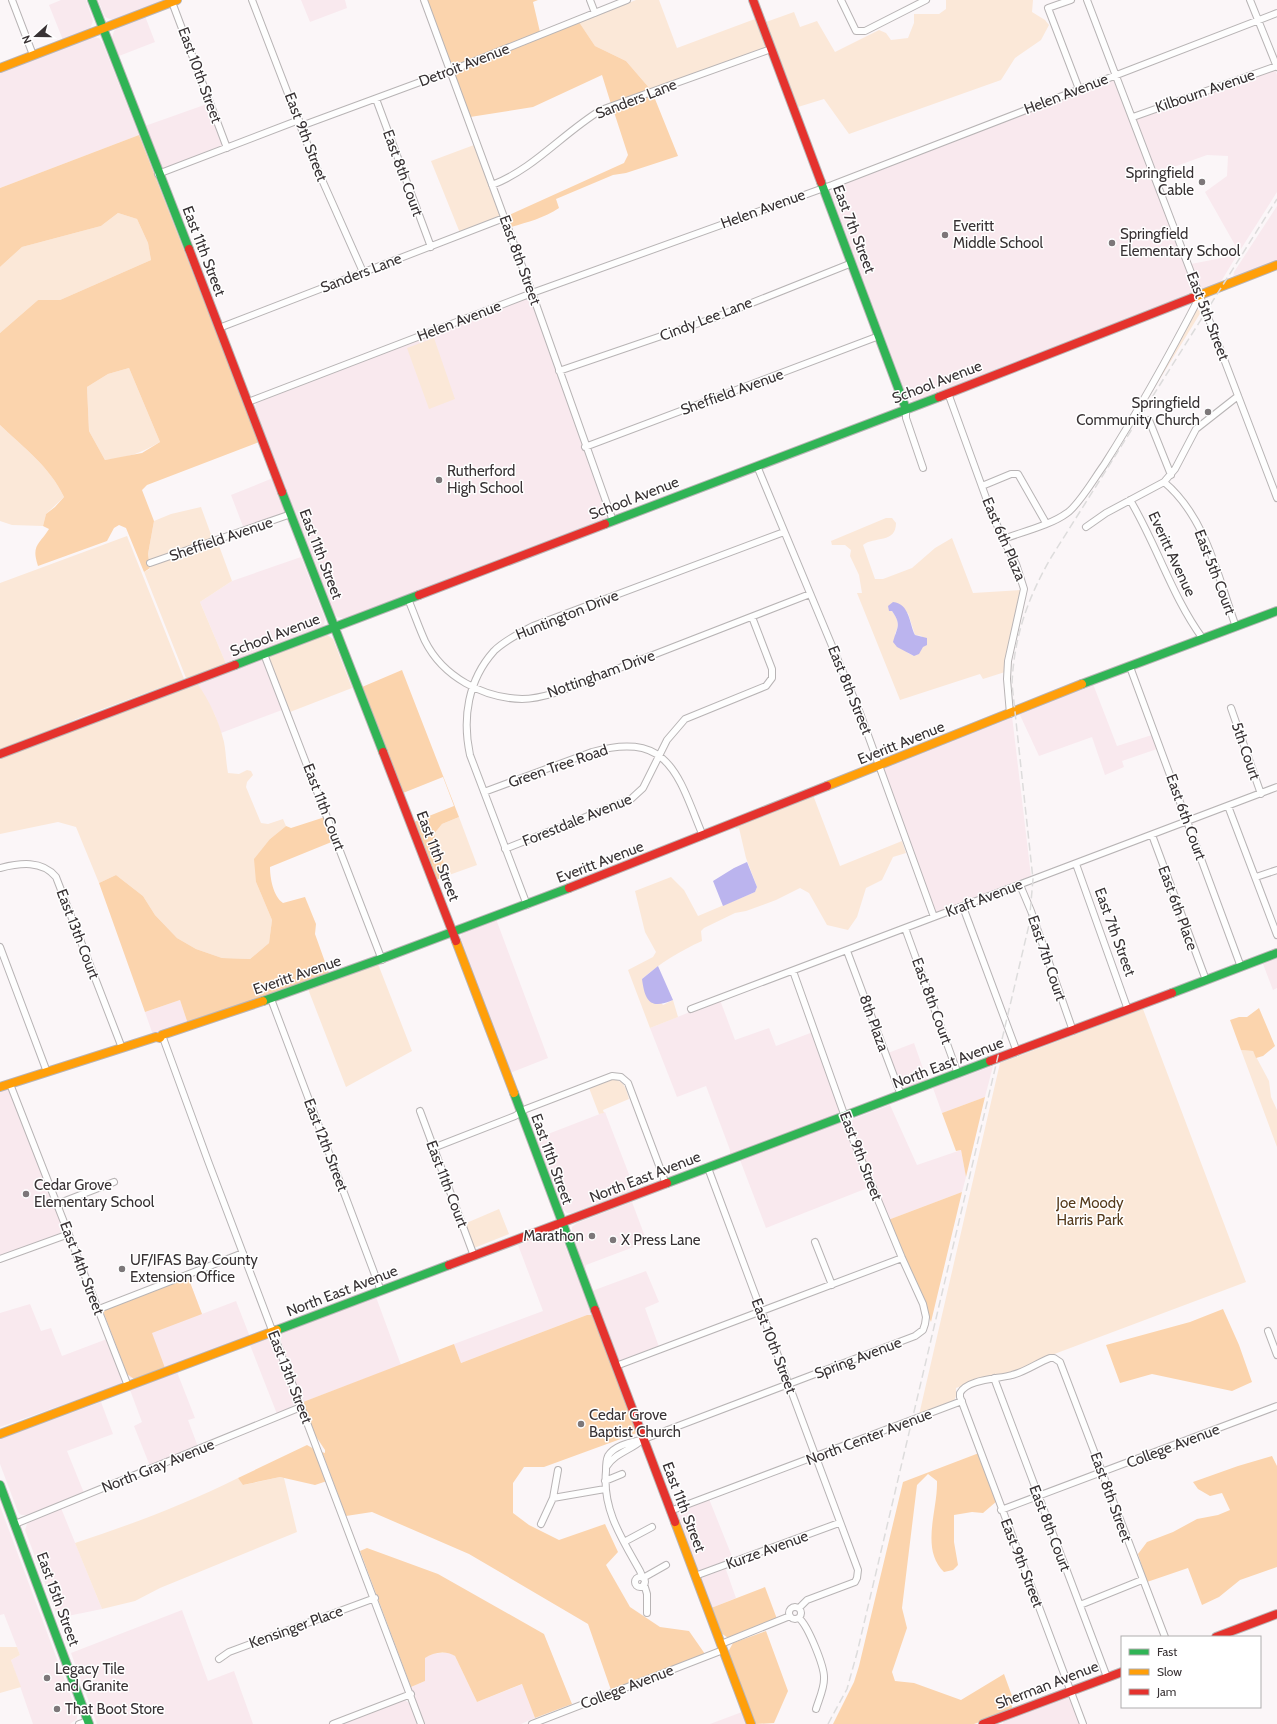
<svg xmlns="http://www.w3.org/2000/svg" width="1277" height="1724" viewBox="0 0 1277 1724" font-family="Cabin,sans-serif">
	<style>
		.built { fill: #f9e9ee }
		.green { fill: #fbe8d8; fill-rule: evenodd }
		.forest { fill: #fbd4ad; fill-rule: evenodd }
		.water { fill: #bbb4ee }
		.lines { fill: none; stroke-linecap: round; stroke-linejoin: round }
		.street-casing { stroke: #b8b4b5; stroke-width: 8 }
		.fast-casing { stroke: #b8b4b5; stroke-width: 10 }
		.slow-casing { stroke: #b8b4b5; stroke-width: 10 }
		.jam-casing { stroke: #b8b4b5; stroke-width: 10 }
		.street { stroke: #fefefe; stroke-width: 6 }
		.fast { stroke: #30b455; stroke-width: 8 }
		.slow { stroke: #ff9f0a; stroke-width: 8 }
		.jam { stroke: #e5322d; stroke-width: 8 }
		.rail { stroke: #dddcdc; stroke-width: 1.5; stroke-dasharray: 8 4; stroke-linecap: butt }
		.poi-dot { fill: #7c7779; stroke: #fff; stroke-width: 1.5 }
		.labels { text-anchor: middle; stroke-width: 3; stroke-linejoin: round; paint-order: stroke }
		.street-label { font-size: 15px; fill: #383234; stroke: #fff }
		.poi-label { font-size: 15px; fill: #383234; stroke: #fff; text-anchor: start }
		.park-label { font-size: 15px; fill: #553a1b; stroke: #fff }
	</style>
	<rect width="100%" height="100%" fill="#fbf6f8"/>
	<!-- built -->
	<path class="built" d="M61,0H86L93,21L90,29L63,40L49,5Z
		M98,0H169L112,20L105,17Z
		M301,0H345L347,8L310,22Z
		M145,16L155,42L119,56L112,38L114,31L118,27Z
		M93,37L99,38L103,44L139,135L0,188V72Z
		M1275,69L1277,75V192L1239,252L1205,192L1227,176L1228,156L1207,155L1157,173L1136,118Z
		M1110,79L1115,82L1194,288L1193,293L1053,349L914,401L910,400L907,397L831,194L832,189Z
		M207,104L223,147L164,168H160L145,126Z
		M1277,206V262L1233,279L1234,272Z
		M1237,255L1219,285L1205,290L1201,288L1191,264Z
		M527,298L532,301L608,518L346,619L337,617L333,611L255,409L256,403Z
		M273,478L285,509L284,514L244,529L231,495Z
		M301,557L325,619L324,625L322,628L227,666L200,602L232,581Z
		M262,658L282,710L221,733L215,715L197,683Z
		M1093,684L1117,746L1152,735L1157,749L1122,761L1124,767L1105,775L1092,737L1039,756L1019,713Z
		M1012,716L1031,876L934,914L882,768Z
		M496,919L548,1058L510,1073L459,939L463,932Z
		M1277,958V988L1273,990L1263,964Z
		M180,1000L188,1024L153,1035L145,1012Z
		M720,1000L735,1040L769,1028L776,1046L813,1032L840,1109L837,1115L730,1155V1150L706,1086L677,1097L650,1028Z
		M914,1043L927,1080L902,1090L888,1053Z
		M993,1066L985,1097L942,1113L933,1088Z
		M6,1088L11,1091L64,1228L59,1234L0,1257V1089Z
		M890,1105L917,1165L961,1150L966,1177L962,1192L888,1220L850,1124L853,1119Z
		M605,1112L635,1190L572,1213H567L561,1207L535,1139Z
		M837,1123H841L845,1126L870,1187L766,1228L740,1160Z
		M632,1202L647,1242L586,1265L585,1271L572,1238V1227L577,1223Z
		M555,1233L560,1236L563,1241L592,1315H587L461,1363L454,1344L543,1311L518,1245Z
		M646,1271L659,1302L645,1308L659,1347L621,1361L618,1360L592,1291Z
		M188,1277L202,1314L236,1301L250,1337L136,1379L130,1378L127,1374L103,1312Z
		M376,1297L401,1365L303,1402L281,1341V1334Z
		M30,1304L41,1331L51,1328L62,1356L107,1339L123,1381L119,1385L0,1427V1313Z
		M268,1338L274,1341L297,1404L277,1414L250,1345Z
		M177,1372L195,1418L188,1420L198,1447L150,1466L134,1426L142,1422L130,1390Z
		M101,1402L113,1434L67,1451L84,1493L29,1515H21L18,1512L0,1464V1439Z
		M709,1499L733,1559L699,1571L696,1568L676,1514L679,1511Z
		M0,1506L77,1713V1719L70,1724H33L11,1660L20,1655L4,1614L0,1615Z
		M61,1508L102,1609L58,1618L25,1530L27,1524L37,1518Z
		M725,1567L736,1598L711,1608L701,1580L704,1575Z
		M182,1610L208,1681L234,1671L253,1724H97L71,1653Z
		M440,1653H450L455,1656L477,1702L523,1684L535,1718L521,1724H424L411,1687L425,1681L424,1658L430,1654Z
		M1066,1696L1071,1700L1080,1724H1003L1004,1720Z
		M404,1700L411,1704L418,1724H341Z
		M742,1712L747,1724H710Z"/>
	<!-- green -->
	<path class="green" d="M636,0H659L677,48L755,19L766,47L651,90L626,61L595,46L579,22Z
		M946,0H1033L1032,12L1045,20L1049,25L1041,40L1015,58L1001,80L849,134L824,99L798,107L766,22L794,12L800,27L817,21L835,52L879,30L886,33L891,40L908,38L914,23V14H939L946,9Z
		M474,145L501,217L460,233L431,161Z
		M118,213L137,219L148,243L151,260L60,300H38L0,333V267L22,247L101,226Z
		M1197,309L1201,312L1147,400L1195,311Z
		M434,338L455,399L429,409L407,348Z
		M129,368L160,442C141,453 127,458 105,460L89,431L87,387L108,374Z
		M0,425C23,447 50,467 64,497L46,514L43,526L12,525L0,521Z
		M201,507L213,540L149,561L148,554L154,521L171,514Z
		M886,518H892L896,523C896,544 874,536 863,545L875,579H883L912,568L935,548L952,538L973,593L1021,590L1009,641L1005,672L983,679L980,674L900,700L857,593H862L859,575L850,556L851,550L845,545H832L831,541ZM892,611L908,613L915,635L922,636L914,656L908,653L895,634C900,624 898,619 892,611Z
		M127,536L184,679L86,715L0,751V583Z
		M218,543L232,581L200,602L227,666L185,681L186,678L144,572L150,569L149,566Z
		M326,634L333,639L352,688L290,712L267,656Z
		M197,683C209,700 219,721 224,742C226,752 226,763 228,773L239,774L247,770L251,771L253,775L247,782L246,787L261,823L268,824L283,819L286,826L270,839L256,882L272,920L269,943L250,959L222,958L196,949L177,938L155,915L143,896L116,875L99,883L76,827L58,822L0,834V757Z
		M813,795L840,866L902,841L906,853L893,857L882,880L866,888L857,917L848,930L827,925L809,893L800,888L776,900L746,911L735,913L704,928L701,931L702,941C680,951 660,963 642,979L663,1005L673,1000L678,1017L650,1028L628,970L653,957L656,952L645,932L635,891L671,877L684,890L698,916L755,892L757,887L746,858L739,828L736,829L735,826Z
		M459,817L477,865L449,875L439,851L434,834L442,824Z
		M378,964L412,1051L346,1087L308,989Z
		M1143,1009L1246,1282L1049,1356L1013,1373L987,1377L956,1388V1396L954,1401L919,1415L1000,1063Z
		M1241,1050L1253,1051L1269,1081L1271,1097L1277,1110V1147Z
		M612,1079C625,1081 626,1088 629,1099L603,1110L604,1113L599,1114L589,1088Z
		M499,1209L509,1234L474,1248L464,1224Z
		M280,1477L284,1478L297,1532L160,1588L135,1601L102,1609L75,1543C130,1525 186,1504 238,1478L244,1485Z
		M0,1647H17L20,1655L11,1660L21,1687L0,1693Z"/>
	<!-- forest -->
	<path class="forest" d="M427,0H538L533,2L540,32L452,68Z
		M579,22L595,46L626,61L651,90L611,104L602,75L533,107L470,117L454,73Z
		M653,94L678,156L626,173L613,175L556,199L559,208C544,218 528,222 511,227L507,216L624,163L628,155L613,109Z
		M139,135L259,442L147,485L142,490L154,521L148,554L149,561L146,562L150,568L144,572L126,528L119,525L114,528L107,541L38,566C31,545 39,545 49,529L43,526L46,514L55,507L64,497C50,467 23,447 0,425V333L38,300H60L151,260L148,243L137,219L118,213L101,226L22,247L0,267V188ZM129,368L160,442L142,453L105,460L89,431L87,387L108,374Z
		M402,670L459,817L442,824L434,834L439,851L449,875L436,880L414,822L454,806L443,777L403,793L362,687Z
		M325,817L334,841L270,867C270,878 273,896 283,903L305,897L316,924L315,934L330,976L188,1024L180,1000L145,1012L99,883L116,875L143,896L155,915L177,938L196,949L222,958L250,959L269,943L272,920L256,882L254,859L270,839L286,826L291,828Z
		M1259,1008L1275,1046L1263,1056L1256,1058L1253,1051L1241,1050L1230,1020L1239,1017H1247Z
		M985,1097L966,1177L961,1150L956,1151L942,1113Z
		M962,1192L931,1322L929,1317L926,1302L888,1220Z
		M188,1277L202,1314L152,1333L165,1368L134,1379L127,1374L103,1311Z
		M1223,1309L1239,1345L1252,1382L1232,1391L1152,1374L1120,1383L1106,1345L1190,1322Z
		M587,1315H592L637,1433L544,1467H524L513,1483V1513L529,1525L559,1540L605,1524L618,1552L606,1565L630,1607L660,1627L689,1631L705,1654L611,1690L588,1624L469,1554L372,1512L346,1516L322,1452L325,1453V1450L315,1435L303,1402L454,1344L461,1363Z
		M307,1445L314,1449L327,1481L315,1485L280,1477L243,1485L238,1478Z
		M979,1453L997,1501L983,1513L972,1512L954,1515V1542L958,1565L953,1570L944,1572C920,1549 938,1510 937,1481L928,1474L917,1485L902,1608L907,1628L892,1672L895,1681L914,1683L961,1700L1004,1674L1012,1696V1710L974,1724H833L854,1682L859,1666L903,1482Z
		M1272,1456L1277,1466V1567L1240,1580L1219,1597L1202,1605L1188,1568L1147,1582L1138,1554L1147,1542L1173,1532L1197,1519L1218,1515L1230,1510L1222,1493L1210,1496L1198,1489L1193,1482L1238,1466Z
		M367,1548L438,1574L544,1634L572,1704L535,1718L522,1684L477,1702L455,1656C446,1650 433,1652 425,1658V1681L411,1687L360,1551Z
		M765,1587L777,1619L728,1638L721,1633L711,1608Z
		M766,1631L788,1691L774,1723L755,1724L728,1652L733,1643Z"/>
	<!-- water -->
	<path class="water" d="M893,602C910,604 909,623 915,635L927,638V645L923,647L919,654L914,656L897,647L893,642C897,627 902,625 892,611H889L888,606Z
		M747,862L757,887L755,892L723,906L713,881L734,868Z
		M658,966L673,1000C650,1010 645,1001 642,979Z"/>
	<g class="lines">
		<!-- street casing -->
		<g class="street-casing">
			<path id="street" d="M12,0L33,55
				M252,0L315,164L363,272
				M424,0L532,293L613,521
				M590,0L595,13
				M841,0L856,31H865L926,0
				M1071,0L1048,8L1079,89
				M1087,0L1277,498
				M1250,0L1277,67
				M172,2L227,148
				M376,99L431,247
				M1133,117L1277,66
				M301,126L450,71L627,0
				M158,174L299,120
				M492,185C534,169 563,133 601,110L771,49
				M219,328L504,218
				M559,371L714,318L852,263
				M948,393L989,506L1003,539L1016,564L1024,589L1008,661L1007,679L1010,714
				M248,402L532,293L832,185L1277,13
				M906,409V418L923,468
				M1149,420L1171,475
				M585,447L879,336
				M757,466L860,713L934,917
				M1164,482C1206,517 1218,577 1236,627
				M982,486L1011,474H1018L1046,523
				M1130,500C1157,545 1172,597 1203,639
				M1086,527L1106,513L1164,482L1175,469L1196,429L1238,396
				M1003,539C1022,532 1051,525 1067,513C1079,505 1095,477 1104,465C1139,410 1170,354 1200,296
				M150,563L291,514
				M408,599C414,613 419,628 425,641C443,677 483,698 522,699C534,699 545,696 555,693L810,594
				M264,654L382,960
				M1130,667L1241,967
				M1231,708L1261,794
				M484,792L592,752C670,730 678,776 703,836
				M1228,806L1277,935
				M1152,835L1206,980
				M505,849L631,799L643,788L667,740L685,719L766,686L772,678V669L752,617
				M1076,864L1128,1010
				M0,868C20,863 42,860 56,877L122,1048
				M1256,877L1277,870
				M1020,885L1031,911L1073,1031
				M527,905L470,755C462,718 468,680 494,651C505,640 520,633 533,626L784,532
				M963,907L1017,1052
				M905,928L958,1074
				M0,947L47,1072
				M847,951L901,1095
				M271,999L381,1291
				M691,1009L1277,787
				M160,1036L162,1035L208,1161L421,1724
				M10,1084L128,1386
				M420,1111L474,1256
				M433,1148L515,1116L526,1109L612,1076L621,1077L628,1083L666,1184
				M708,1168L858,1570L857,1578L855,1582L807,1600L799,1608
				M57,1204L114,1182
				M815,1242L832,1285
				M0,1259L69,1234
				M99,1309L243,1253
				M1268,1331L1277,1355
				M616,1366L902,1258
				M994,1378L1107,1677
				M607,1466C615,1453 631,1450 642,1440
				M558,1470L553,1498L605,1489
				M605,1481L622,1474
				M1001,1510L1277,1406
				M670,1511L962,1401
				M15,1524L301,1407
				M541,1524L553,1498
				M624,1542L652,1527
				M666,1565L643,1578L640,1571C622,1539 602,1509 606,1471C606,1466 606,1460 608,1456C614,1445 632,1442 644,1439L915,1336L923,1330L925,1324L926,1317L923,1304L902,1258L854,1142L793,971
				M695,1576L839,1523
				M635 1582a5 5 0 1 1 10 0a5 5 0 1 1-10 0Z
				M644,1584L647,1594V1613
				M1080,1605L1142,1580
				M789 1613a6 6 0 1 1 12 0a6 6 0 1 1-12 0Z
				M799,1618C808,1626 825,1667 824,1679C824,1689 819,1699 816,1709
				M721,1644L790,1616
				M219,1659L229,1652L375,1598
				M79,1724L88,1721
				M333,1724L411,1694
				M532,1724L723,1650
				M1083,1724L960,1397V1393C967,1379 999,1379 1012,1375C1025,1372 1037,1363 1050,1358H1054L1060,1362L1165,1637"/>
		</g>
		<!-- fast casing -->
		<g class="fast-casing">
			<path id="fast" d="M92,0L189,249
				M821,182L906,409
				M282,492L383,752
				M605,524L939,397
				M235,665L419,595
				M1082,684L1277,611
				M1172,993L1277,953
				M263,1001L386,957L569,888
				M514,1093L595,1310
				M667,1183L990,1061
				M277,1330L449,1265
				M0,1485L89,1724"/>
		</g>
		<!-- slow casing -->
		<g class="slow-casing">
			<path id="slow" d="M0,68L177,0
				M1192,298L1277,265
				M827,786L1082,684
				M456,941L514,1093
				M0,1087L156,1037L160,1038L162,1035L263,1001
				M0,1434L277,1330
				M675,1522L751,1724"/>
		</g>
		<!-- jam casing -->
		<g class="jam-casing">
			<path id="jam" d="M753,0L821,182
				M189,249L282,492
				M939,397L1192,298
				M419,595L605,524
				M383,752L456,941
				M0,754L235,665
				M569,888L827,786
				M990,1061L1172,993
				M449,1265L667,1183
				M595,1310L675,1522
				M1216,1637L1277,1614
				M983,1724L1122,1672"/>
		</g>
		<!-- street -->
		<use href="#street" class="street"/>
		<!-- fast -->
		<use href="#fast" class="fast"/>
		<!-- slow -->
		<use href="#slow" class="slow"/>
		<!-- jam -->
		<use href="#jam" class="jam"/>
		<!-- rail -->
		<path class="rail" d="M828,1724L847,1689L857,1653L1029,925L1033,879L1012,684C1014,636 1028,597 1052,556L1277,199"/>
	</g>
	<!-- markers -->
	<g class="poi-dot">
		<circle cx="1202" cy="182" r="4"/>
		<circle cx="945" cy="235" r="4"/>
		<circle cx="1112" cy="243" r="4"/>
		<circle cx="1208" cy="412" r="4"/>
		<circle cx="439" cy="480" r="4"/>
		<circle cx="26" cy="1194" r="4"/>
		<circle cx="592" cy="1236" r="4"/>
		<circle cx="613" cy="1240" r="4"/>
		<circle cx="122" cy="1269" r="4"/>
		<circle cx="581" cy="1424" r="4"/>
		<circle cx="47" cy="1678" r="4"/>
		<circle cx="57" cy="1709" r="4"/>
	</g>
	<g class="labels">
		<!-- street labels -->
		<g class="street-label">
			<text transform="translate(464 65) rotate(-21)" y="5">Detroit Avenue</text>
			<text transform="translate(200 75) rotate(70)" y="5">East 10th Street</text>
			<text transform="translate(1205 91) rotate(-19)" y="5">Kilbourn Avenue</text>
			<text transform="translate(1066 94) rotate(-21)" y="5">Helen Avenue</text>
			<text transform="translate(636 99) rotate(-21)" y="5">Sanders Lane</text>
			<text transform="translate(306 137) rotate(69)" y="5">East 9th Street</text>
			<text transform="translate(403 173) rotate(70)" y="5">East 8th Court</text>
			<text transform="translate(763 209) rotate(-20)" y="5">Helen Avenue</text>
			<text transform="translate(854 229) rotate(69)" y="5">East 7th Street</text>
			<text transform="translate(204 251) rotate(69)" y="5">East 11th Street</text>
			<text transform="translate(520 260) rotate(70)" y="5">East 8th Street</text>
			<text transform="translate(361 273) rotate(-21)" y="5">Sanders Lane</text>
			<text transform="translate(1208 316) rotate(69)" y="5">East 5th Street</text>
			<text transform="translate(706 319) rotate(-21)" y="5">Cindy Lee Lane</text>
			<text transform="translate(459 321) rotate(-21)" y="5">Helen Avenue</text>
			<text transform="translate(937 382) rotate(-21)" y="5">School Avenue</text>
			<text transform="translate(732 392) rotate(-20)" y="5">Sheffield Avenue</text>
			<text transform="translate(634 498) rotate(-21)" y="5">School Avenue</text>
			<text transform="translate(221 539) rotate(-19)" y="5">Sheffield Avenue</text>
			<text transform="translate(1004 539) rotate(67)" y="5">East 6th Plaza</text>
			<text transform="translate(321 554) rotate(69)" y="5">East 11th Street</text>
			<text transform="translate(1172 554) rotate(65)" y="5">Everitt Avenue</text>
			<text transform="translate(1215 572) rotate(69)" y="5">East 5th Court</text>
			<text transform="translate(567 615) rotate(-22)" y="5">Huntington Drive</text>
			<text transform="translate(275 635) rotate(-21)" y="5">School Avenue</text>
			<text transform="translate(601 674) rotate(-20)" y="5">Nottingham Drive</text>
			<text transform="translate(850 690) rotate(68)" y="5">East 8th Street</text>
			<text transform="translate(901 743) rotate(-22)" y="5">Everitt Avenue</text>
			<text transform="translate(1246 751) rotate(71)" y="5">5th Court</text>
			<text transform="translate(558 766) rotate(-19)" y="5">Green Tree Road</text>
			<text transform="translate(324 807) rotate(69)" y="5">East 11th Court</text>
			<text transform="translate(1186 817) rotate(70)" y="5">East 6th Court</text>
			<text transform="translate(577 820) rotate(-22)" y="5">Forestdale Avenue</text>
			<text transform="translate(438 856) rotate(69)" y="5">East 11th Street</text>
			<text transform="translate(600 862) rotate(-21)" y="5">Everitt Avenue</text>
			<text transform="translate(984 898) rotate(-21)" y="5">Kraft Avenue</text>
			<text transform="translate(1178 908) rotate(70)" y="5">East 6th Place</text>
			<text transform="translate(1115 932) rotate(70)" y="5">East 7th Street</text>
			<text transform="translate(78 934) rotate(69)" y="5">East 13th Court</text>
			<text transform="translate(1047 958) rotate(71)" y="5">East 7th Court</text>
			<text transform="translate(297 975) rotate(-19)" y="5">Everitt Avenue</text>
			<text transform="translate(932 1001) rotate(70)" y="5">East 8th Court</text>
			<text transform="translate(874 1023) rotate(70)" y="5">8th Plaza</text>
			<text transform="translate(948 1063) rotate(-21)" y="5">North East Avenue</text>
			<text transform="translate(326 1145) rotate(69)" y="5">East 12th Street</text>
			<text transform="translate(861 1156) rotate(69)" y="5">East 9th Street</text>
			<text transform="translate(552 1159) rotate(70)" y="5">East 11th Street</text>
			<text transform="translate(645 1177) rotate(-21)" y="5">North East Avenue</text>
			<text transform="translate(447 1184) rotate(69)" y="5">East 11th Court</text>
			<text transform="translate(82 1268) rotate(69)" y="5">East 14th Street</text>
			<text transform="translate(342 1291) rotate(-21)" y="5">North East Avenue</text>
			<text transform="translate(774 1346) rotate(69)" y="5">East 10th Street</text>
			<text transform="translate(858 1358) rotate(-21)" y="5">Spring Avenue</text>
			<text transform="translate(290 1377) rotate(69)" y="5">East 13th Street</text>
			<text transform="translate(869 1437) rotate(-21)" y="5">North Center Avenue</text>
			<text transform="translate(1173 1446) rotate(-21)" y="5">College Avenue</text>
			<text transform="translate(158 1466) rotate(-22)" y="5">North Gray Avenue</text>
			<text transform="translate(1111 1497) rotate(70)" y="5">East 8th Street</text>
			<text transform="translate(684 1507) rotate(69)" y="5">East 11th Street</text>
			<text transform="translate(1050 1528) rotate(69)" y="5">East 8th Court</text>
			<text transform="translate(767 1550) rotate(-20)" y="5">Kurze Avenue</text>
			<text transform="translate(1022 1563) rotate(69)" y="5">East 9th Street</text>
			<text transform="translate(58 1599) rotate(70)" y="5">East 15th Street</text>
			<text transform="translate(296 1627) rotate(-20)" y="5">Kensinger Place</text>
			<text transform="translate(1047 1685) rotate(-21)" y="5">Sherman Avenue</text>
			<text transform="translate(627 1687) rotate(-21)" y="5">College Avenue</text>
		</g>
		<!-- poi labels -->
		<g class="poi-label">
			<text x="1194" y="178" text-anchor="end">Springfield<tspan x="1194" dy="17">Cable</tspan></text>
			<text x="953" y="231">Everitt<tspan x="953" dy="17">Middle School</tspan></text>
			<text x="1120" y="239">Springfield<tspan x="1120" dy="17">Elementary School</tspan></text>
			<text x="1200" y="408" text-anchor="end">Springfield<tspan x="1200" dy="17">Community Church</tspan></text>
			<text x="447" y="476">Rutherford<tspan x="447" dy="17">High School</tspan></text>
			<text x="34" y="1190">Cedar Grove<tspan x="34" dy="17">Elementary School</tspan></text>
			<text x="584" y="1241" text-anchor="end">Marathon</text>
			<text x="621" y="1245">X Press Lane</text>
			<text x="130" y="1265">UF/IFAS Bay County<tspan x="130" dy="17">Extension Office</tspan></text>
			<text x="589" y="1420">Cedar Grove<tspan x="589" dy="17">Baptist Church</tspan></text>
			<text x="55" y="1674">Legacy Tile<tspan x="55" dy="17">and Granite</tspan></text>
			<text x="65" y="1714">That Boot Store</text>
		</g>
		<!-- park labels -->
		<g class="park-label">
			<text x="1090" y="1208">Joe Moody<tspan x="1090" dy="17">Harris Park</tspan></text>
		</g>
	</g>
	<!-- legend -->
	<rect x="1121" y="1636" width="140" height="72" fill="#ffffff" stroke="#afadae"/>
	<rect x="1129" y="1649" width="20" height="6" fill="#30b455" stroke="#afadae"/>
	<text x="1157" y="1656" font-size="12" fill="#383234">Fast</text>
	<rect x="1129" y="1669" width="20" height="6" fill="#ff9f0a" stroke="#afadae"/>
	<text x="1157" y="1676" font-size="12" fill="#383234">Slow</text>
	<rect x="1129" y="1689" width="20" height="6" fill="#e5322d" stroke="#afadae"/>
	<text x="1157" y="1696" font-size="12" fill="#383234">Jam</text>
	<!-- north arrow -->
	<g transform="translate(36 36) rotate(249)" stroke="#ffffff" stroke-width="3" paint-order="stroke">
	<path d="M0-3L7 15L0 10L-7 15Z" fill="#383234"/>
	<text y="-6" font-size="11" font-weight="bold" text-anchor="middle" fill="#383234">N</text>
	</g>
</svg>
